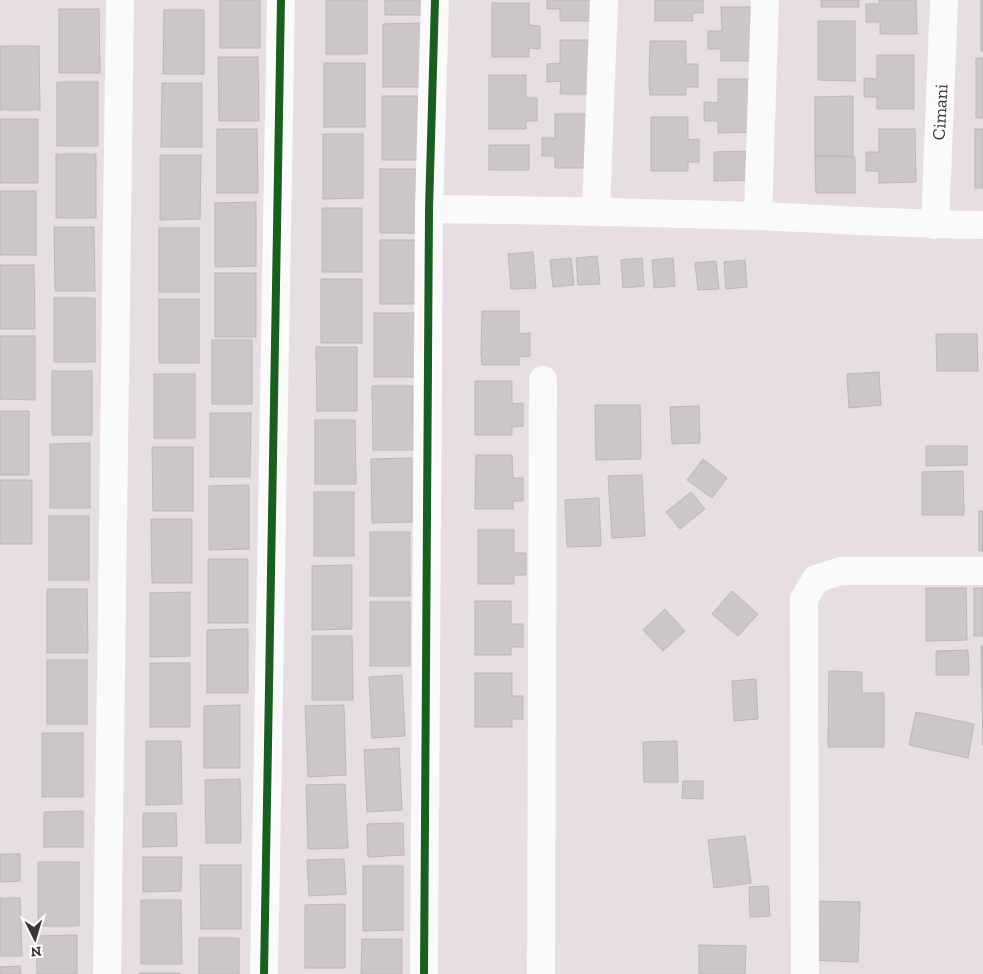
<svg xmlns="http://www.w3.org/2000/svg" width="983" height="974" viewBox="0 0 983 974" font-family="'Zilla Slab',serif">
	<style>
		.building { fill: #cdc6c8; stroke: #bcb6b8 }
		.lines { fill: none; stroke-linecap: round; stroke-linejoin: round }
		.minor { stroke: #fbfafb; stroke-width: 28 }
		.cycleway-casing { stroke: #fff; stroke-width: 11 }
		.cycleway { stroke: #1b5e20; stroke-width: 8 }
		.labels { text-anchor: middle; stroke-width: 5; stroke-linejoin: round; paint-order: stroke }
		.street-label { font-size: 18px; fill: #3b3537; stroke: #fff }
	</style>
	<rect width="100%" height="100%" fill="#e6dee2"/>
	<!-- building -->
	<path class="building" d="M220,0H260V48H220Z
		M326,0H367V54H326Z
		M385,0H425V15H385Z
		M547,0H597V21H560V9H547Z
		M655,0H703V13H692L693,21H655Z
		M821,0H859V7H821Z
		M879,0H916L917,34H880V22H866V4H879Z
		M981,0H983V51H981Z
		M492,3H529V25L540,26V49L529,48V57H492Z
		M721,7H758V61H721V49H708V31H722Z
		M59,9H99L100,73H59Z
		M164,10H204V74H163Z
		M818,21H855V81L818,80Z
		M423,23L424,87H383V24Z
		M560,40H597V94H560L561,81L547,82V64L560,63Z
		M650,41H686V64H698V87H686V95H650L649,83Z
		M0,46H39L40,110H0Z
		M877,55H914V109H877V97H864V78L877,79Z
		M218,57H258L259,121H219Z
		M976,58H983V118H976Z
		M324,63H365V127H324Z
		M489,75H526V98H537V121H526V129H489Z
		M718,79H754V132L718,133V121H704V102L718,103Z
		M57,82H98V146H57Z
		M162,83H202V147H161Z
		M382,96H422V160H382Z
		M853,96V156H815V97Z
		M555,114H592V168H555V156H542V138H555Z
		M651,117H688V140L699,139V162H688V171H651Z
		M0,119H38V183H0Z
		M217,129H257L258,193H217Z
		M879,129H915L916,182L879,183V171H866V152H879Z
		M975,129H983V188H975Z
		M323,134H363V198L323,199Z
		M489,145H529V170H489Z
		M753,151V180L714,181V152Z
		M56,154H96V218H56Z
		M160,155H201L200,219L160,220Z
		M815,156L855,157V193H816Z
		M380,169H420V233H380Z
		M0,191H36V255H0Z
		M256,202V266L215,267V203Z
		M322,208H362V272H322Z
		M54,227H94L95,291H55Z
		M159,228H199V292H159Z
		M380,240H420L421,304H380Z
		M533,252L536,288L511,289L508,254Z
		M597,256L600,284L578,285L576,258Z
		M571,258L574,285L553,287L550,260Z
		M642,258L644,286L623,288L621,260Z
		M673,258L675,286L654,288L652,260Z
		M745,260L747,287L726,289L724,262Z
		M716,261L719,289L698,290L695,263Z
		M0,265H34L35,329H0Z
		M215,273H256V337H215Z
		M321,279H362V343H321Z
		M54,298H95V362H54Z
		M159,299H199V363H159Z
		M482,311H519V334L530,333V356L519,357V365H482L481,353Z
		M374,313H415V377H374Z
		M936,334H977L978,371H937Z
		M0,336H35V400L0,399Z
		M212,340H252V404H212Z
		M316,347H357V411H317Z
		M52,371H92V435H52Z
		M879,372L881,405L849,408L847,374Z
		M154,374H195V438H154Z
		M475,381H512V404L523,403V426L512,427V435H475Z
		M372,386H413V450H373Z
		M595,405H640L641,459L596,460Z
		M699,406L700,443L672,444L670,407Z
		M0,411H29V475H0Z
		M210,413H251L250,477H210Z
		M315,420H355L356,484H315Z
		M90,443V508H50V444Z
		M926,446H967V465L926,466Z
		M152,447H193V511H153Z
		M476,455H512L513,478H523V501H513V509H475Z
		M412,458V522L372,523L371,459Z
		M703,459L727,478L712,498L687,480Z
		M963,471L964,515H922V472Z
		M642,475L645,536L612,538L608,476Z
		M0,480H32V544H0Z
		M249,485V549L209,550V486Z
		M314,492H354V556H314Z
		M691,492L705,509L680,529L666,512Z
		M599,498L601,546L567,547L565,500Z
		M979,511H983V551H979Z
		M49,516H89V580H49Z
		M151,519H192V583H152Z
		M478,530H514V553H526V575H514V584H478Z
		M370,532H410V596H370Z
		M208,559H248V623H208Z
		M352,565V629L312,630V566Z
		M926,588H966L967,640L926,641Z
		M974,588H983V636H974Z
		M47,589H87L88,653H47Z
		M732,591L758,614L738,636L712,614Z
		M190,592V656L150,657V593Z
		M475,601H511V624H523V647H511V655H475Z
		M370,602H410V666H370Z
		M665,609L685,631L663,651L643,630Z
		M248,629V693H207V630Z
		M312,636H352L353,700H312Z
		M981,646H983V745Z
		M968,650L969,675H936V651Z
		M47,660H87V724H47Z
		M150,663H190V727H150Z
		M829,671L862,672V693H884V747H828Z
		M475,673H512V696H523V719H512V727H475Z
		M402,675L405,736L372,738L369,677Z
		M756,679L758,719L734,721L732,681Z
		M240,705V768H204V706Z
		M344,705L346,775L308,777L305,706Z
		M916,712L974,724L968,758L909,745Z
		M42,733H83V797H42Z
		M146,741H181L182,804L146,805Z
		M677,741L678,782H644L643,742Z
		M399,748L402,810L367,812L364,750Z
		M240,779L241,843H206L205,780Z
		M683,781H703V799L682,798Z
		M345,784L348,848L308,849L306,785Z
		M83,811V847H44V812Z
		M143,813H176L177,846L143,847Z
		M403,823L404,855L368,857L367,824Z
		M745,836L751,883L714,888L708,840Z
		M0,854H20V881L0,882Z
		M143,857H182L181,891L143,892Z
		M344,859L346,894L309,896L307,860Z
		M38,862H79V926H38Z
		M200,865H241V929H201Z
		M363,866H403V930L363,931Z
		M768,886L770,916L750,917L749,887Z
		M0,898H20L22,956H0Z
		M141,900H181L182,964H141Z
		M810,901L860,902L858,962L808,960Z
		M345,904V968H305V905Z
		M77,935V974H37L36,936Z
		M199,938H239V974H199Z
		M362,939H402V974H361Z
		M699,945L746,946L745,974H699Z
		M20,966L21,974H0V967Z
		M139,973H180V974H139Z"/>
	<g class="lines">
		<!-- minor -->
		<path class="minor" d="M429,209C538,210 647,213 755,216C831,219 907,224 983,225
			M596,211L604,0
			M758,216L765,0
			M935,225L944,0
			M107,974L120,0
			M264,974L281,0
			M424,974L429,209L435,0
			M541,974L543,380
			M805,974L804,599L816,579L841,571H983"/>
		<!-- cycleway casing -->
		<g class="cycleway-casing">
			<path id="cycleway" d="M264,974L281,0
				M424,974L429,209L435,0"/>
		</g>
		<!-- cycleway -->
		<use href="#cycleway" class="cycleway"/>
	</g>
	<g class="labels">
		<!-- street labels -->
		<g class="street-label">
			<text transform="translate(940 112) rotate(-87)" y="6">Cimani</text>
		</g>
	</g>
	<!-- north arrow -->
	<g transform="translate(35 939) rotate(175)" stroke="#ffffff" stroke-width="4" paint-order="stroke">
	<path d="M0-4L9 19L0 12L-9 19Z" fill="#3b3537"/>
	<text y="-8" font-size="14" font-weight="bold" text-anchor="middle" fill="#3b3537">N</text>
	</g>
</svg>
